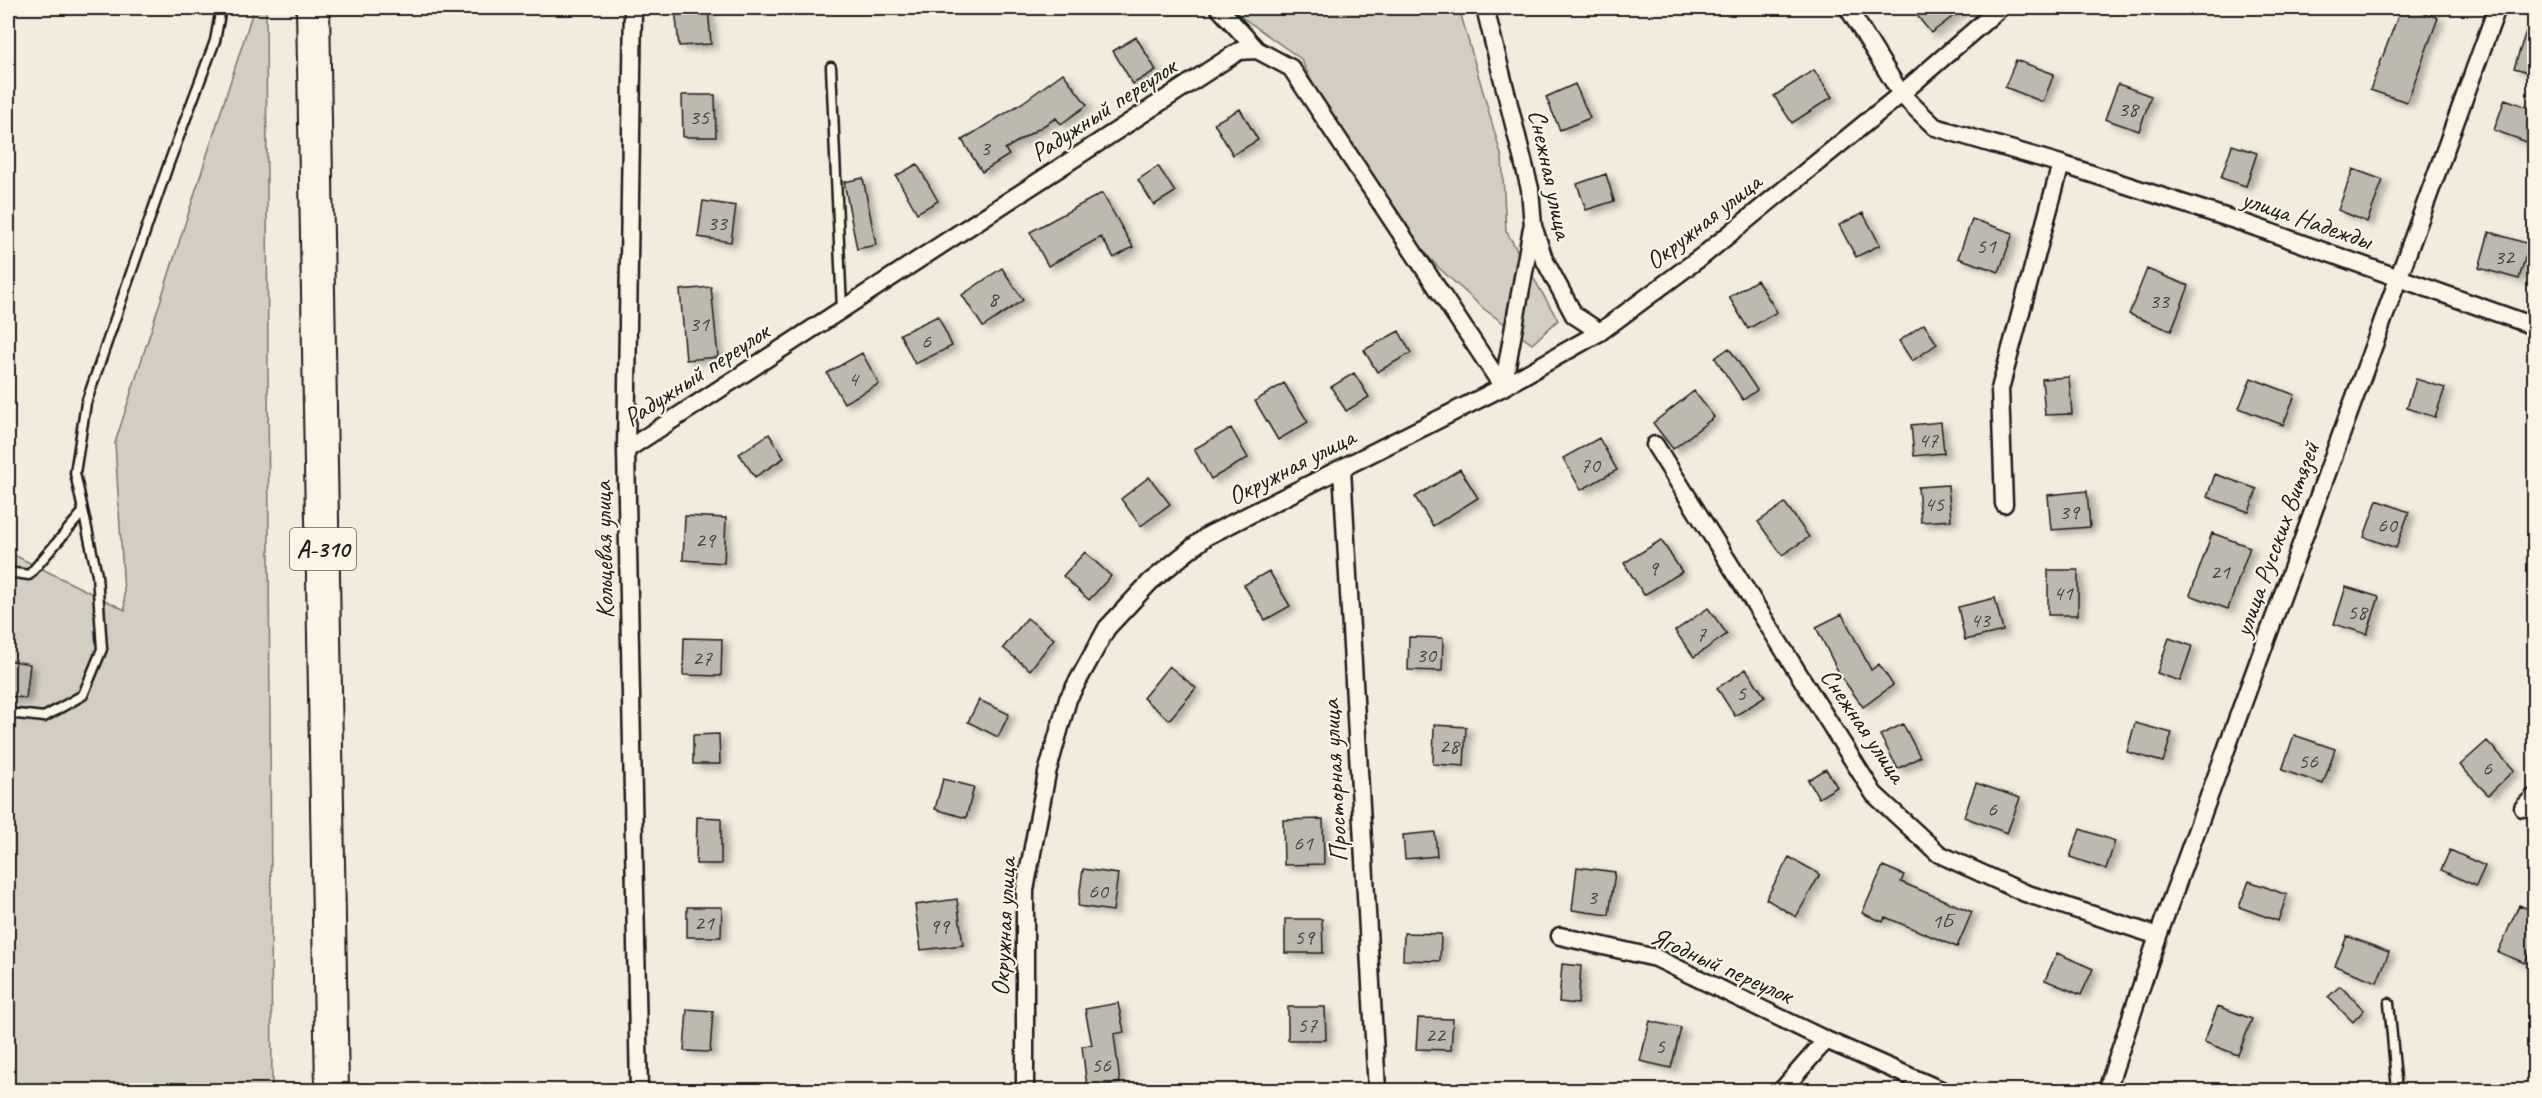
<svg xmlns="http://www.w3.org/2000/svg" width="2542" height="1098" viewBox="0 0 2542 1098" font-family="Caveat,sans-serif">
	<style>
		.green { fill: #d3cec1; stroke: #78756e; stroke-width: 1.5 }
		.building { fill: #beb9ae; stroke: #1c1c1c; stroke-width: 1.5; filter: url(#shadow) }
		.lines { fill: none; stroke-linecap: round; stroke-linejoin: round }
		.lane-casing { stroke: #1c1c1c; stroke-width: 13 }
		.street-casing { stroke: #1c1c1c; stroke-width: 21 }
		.highway-casing { stroke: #1c1c1c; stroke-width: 36 }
		.lane { stroke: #fcf5e5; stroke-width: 8 }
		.street { stroke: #fcf5e5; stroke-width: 16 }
		.highway { stroke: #fcf5e5; stroke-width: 32 }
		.labels { text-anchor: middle; stroke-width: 4.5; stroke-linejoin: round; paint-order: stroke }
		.number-label { font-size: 22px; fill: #444340 }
		.shield { fill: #fcf5e5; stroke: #5f5d58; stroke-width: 1.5 }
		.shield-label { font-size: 24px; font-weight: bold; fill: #1c1c1c }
		.street-label { font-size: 26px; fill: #1c1c1c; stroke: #fcf5e5 }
	</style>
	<defs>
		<filter id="shadow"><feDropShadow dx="6" dy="4" stdDeviation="3" flood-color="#0004"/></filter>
	</defs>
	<rect width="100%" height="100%" fill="#f3ecdd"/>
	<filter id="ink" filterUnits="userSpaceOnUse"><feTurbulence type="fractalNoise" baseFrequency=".0167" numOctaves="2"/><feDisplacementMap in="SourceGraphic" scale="12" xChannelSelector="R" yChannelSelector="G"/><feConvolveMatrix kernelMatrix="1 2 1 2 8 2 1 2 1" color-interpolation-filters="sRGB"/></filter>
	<g filter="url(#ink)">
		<!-- green -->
		<path class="green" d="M254,8H266L272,1090H8V552L125,610L115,443Z
			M1229,8H1459L1502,158L1506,231L1558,320L1532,344L1484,309L1439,268L1360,183L1301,59Z"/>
		<!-- building -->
		<path class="building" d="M675,8H708L711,44L679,46Z
			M1911,8H1964L1931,33Z
			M2401,8H2412L2438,18L2407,102L2370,90Z
			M2531,16L2535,17V74L2514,68Z
			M1136,37L1156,70L1133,84L1113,51Z
			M2016,60L2054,74L2043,102L2005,87Z
			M1814,70L1832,97L1792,123L1774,96Z
			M1063,73L1087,105L1061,124L1056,118L1005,149L1009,155L982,172L962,140L1022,103Z
			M1575,84L1590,118L1560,130L1546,97Z
			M2118,84L2151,96L2139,131L2105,119Z
			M682,95H715L716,137H683Z
			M2505,99L2535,110V121L2527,142L2494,130Z
			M1240,109L1258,140L1233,155L1214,123Z
			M2232,145L2257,153L2246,186L2221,178Z
			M917,164L938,201L917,213L896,176Z
			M1158,166L1175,192L1154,205L1138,180Z
			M2353,169L2383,180L2367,222L2338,210Z
			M1606,174L1614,201L1586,210L1577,184Z
			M863,178L876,245L857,249L844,182Z
			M1102,193L1133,247L1114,258L1101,237L1048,266L1030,232Z
			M703,201L736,206L731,242L698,237Z
			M1863,213L1880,245L1856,257L1839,225Z
			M1972,219L2013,233L1999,272L1958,258Z
			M2489,232L2529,244L2519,279L2479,268Z
			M1002,268L1023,300L983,327L962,295Z
			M2147,269L2189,286L2171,331L2129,314Z
			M1757,280L1777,312L1748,329L1729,297Z
			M711,287L718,357L686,360L680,290Z
			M938,316L952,346L915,364L900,334Z
			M1924,324L1937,344L1912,361L1899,341Z
			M1399,331L1411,353L1377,372L1364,350Z
			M1729,348L1757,390L1743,400L1715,358Z
			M862,353L879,384L844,403L827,373Z
			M1354,373L1369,397L1346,411L1331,387Z
			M2069,377L2072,414L2045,415L2042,379Z
			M2251,378L2295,395L2283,425L2239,408Z
			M2416,379L2445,388L2435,417L2407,408Z
			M1284,383L1308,422L1278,440L1255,401Z
			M1694,391L1714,417L1673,449L1653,423Z
			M1941,422L1944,453L1914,456L1911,425Z
			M1231,428L1248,458L1211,479L1194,449Z
			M769,434L784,458L755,477L739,454Z
			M1599,438L1617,470L1581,490L1563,458Z
			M1460,469L1478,498L1433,526L1415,497Z
			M2215,474L2257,489L2249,512L2207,497Z
			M1149,477L1170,504L1141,526L1121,499Z
			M1948,485L1951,520L1921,522L1918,487Z
			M2087,491L2090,527L2051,530L2048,495Z
			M2377,500L2409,512L2396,548L2364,537Z
			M1785,503L1809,537L1782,555L1758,522Z
			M685,516L726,518L724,563L683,560Z
			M2212,533L2250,547L2228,609L2190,595Z
			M1661,540L1682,572L1644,595L1624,563Z
			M1085,552L1111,576L1089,600L1063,576Z
			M2048,570H2078V615H2048Z
			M1269,571L1290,606L1265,620L1244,585Z
			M2346,587L2379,597L2367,634L2334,624Z
			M1995,598L2003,631L1965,640L1958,607Z
			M1708,608L1727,634L1694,657L1675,631Z
			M1842,614L1871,670L1879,664L1893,685L1863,707L1840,675L1816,627Z
			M1027,618L1054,639L1030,670L1003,648Z
			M1409,637L1443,638L1442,671L1408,670Z
			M684,638L722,639L721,676L683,675Z
			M2169,638L2192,646L2180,681L2157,673Z
			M8,660L30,664L26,698L8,696Z
			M1169,666L1196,688L1169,720L1143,698Z
			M1746,669L1765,697L1735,716L1717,688Z
			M979,700L1009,714L998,737L968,722Z
			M2135,723L2172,733L2163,762L2127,752Z
			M1903,724L1920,757L1898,769L1880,735Z
			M1434,725L1466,727L1464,766L1433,764Z
			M719,734L720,764H693V735Z
			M2294,735L2335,749L2323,784L2282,770Z
			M2487,741L2514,770L2488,795L2460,765Z
			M1826,769L1837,787L1819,798L1808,780Z
			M943,779L974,787L966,818L935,809Z
			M1976,783L2020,798L2007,833L1964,817Z
			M697,817L721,818V864H696Z
			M1323,819L1324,864L1284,865L1283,820Z
			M2080,829L2115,841L2106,869L2070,857Z
			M1435,832L1437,856L1405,859L1403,835Z
			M2450,850L2485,866L2476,886L2441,870Z
			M1789,857L1820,874L1796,917L1766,899Z
			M1883,866L1904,875L1901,882L1972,912L1957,947L1885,917L1883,922L1862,913Z
			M1577,867L1615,872L1609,915L1572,910Z
			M1083,869L1118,874L1113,911L1078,906Z
			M2249,881L2287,895L2278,921L2239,907Z
			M957,899L963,945L921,950L915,905Z
			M2519,905L2535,912V941L2525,963L2498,952Z
			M687,907H722L721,937H687Z
			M1285,919H1322L1323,953H1285Z
			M1404,933L1441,934L1440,961L1403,960Z
			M2347,936L2389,952L2377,982L2335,966Z
			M2057,953L2093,969L2081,995L2045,980Z
			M1562,964L1581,966L1578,1004L1559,1002Z
			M2340,986L2364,1010L2353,1022L2328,997Z
			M1118,1003L1124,1032L1114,1034L1120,1083L1087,1087L1082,1046L1092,1045L1085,1009Z
			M2218,1006L2252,1019L2238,1055L2204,1042Z
			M1288,1007H1325L1326,1040H1288Z
			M687,1009L713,1011L710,1052L684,1051Z
			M1418,1018L1453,1019L1451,1050L1416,1049Z
			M1650,1021L1681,1028L1671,1068L1640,1061Z"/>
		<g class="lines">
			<!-- lane casing -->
			<g class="lane-casing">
				<path id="lane" d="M831,67L842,309
					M8,572L29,575L83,512
					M8,713L44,717L83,695L102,649L97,575L75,473L86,403L169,163L215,41L221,8
					M2389,1003L2397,1090"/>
			</g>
			<!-- street casing -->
			<g class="street-casing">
				<path id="street" d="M633,8L626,450L639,1090
					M1219,8L1257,50
					M1485,8L1530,189L1533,226L1544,259L1574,315L1600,332
					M1848,8L1901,94L1935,127L2061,164L2247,224L2534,326
					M1503,387L1532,228
					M1655,445L1874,794L1939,854L2025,893L2158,936
					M626,450L1239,51L1257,50L1291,68L1503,387
					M1342,469L1377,1090
					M2004,504L2000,389L2061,164
					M2523,808L2534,797
					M1560,936L1656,958L1826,1040L1941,1090
					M1025,1090V890L1047,773L1068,699L1107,628L1150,582L1207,536L1503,387L1600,332L1705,254L1901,94L2000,8
					M1782,1090L1826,1040
					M2107,1090L2158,936L2497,8"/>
			</g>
			<!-- highway casing -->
			<g class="highway-casing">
				<path id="highway" d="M313,8L332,1090"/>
			</g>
			<!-- lane -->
			<use href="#lane" class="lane"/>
			<!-- street -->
			<use href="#street" class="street"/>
			<!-- highway -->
			<use href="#highway" class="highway"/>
		</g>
	</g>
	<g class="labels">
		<!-- number labels -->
		<g class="number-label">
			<text x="2128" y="116">38</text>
			<text x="699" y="124">35</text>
			<text x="985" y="155">3</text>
			<text x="717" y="230">33</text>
			<text x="1986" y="253">51</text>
			<text x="2504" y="264">32</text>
			<text x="993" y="306">8</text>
			<text x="2159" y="308">33</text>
			<text x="699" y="331">31</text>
			<text x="926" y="348">6</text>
			<text x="853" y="386">4</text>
			<text x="1928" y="447">47</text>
			<text x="1590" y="472">70</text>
			<text x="1934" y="511">45</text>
			<text x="2069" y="519">39</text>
			<text x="2387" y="532">60</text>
			<text x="705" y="547">29</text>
			<text x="1653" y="575">9</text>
			<text x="2220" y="579">21</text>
			<text x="2063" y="600">41</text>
			<text x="2357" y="619">58</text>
			<text x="1980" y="627">43</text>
			<text x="1701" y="641">7</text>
			<text x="1426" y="662">30</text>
			<text x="702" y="665">27</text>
			<text x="1741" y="700">5</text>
			<text x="1449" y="753">28</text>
			<text x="2308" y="768">56</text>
			<text x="2487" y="775">6</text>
			<text x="1992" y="816">6</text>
			<text x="1303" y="850">61</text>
			<text x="1098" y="898">60</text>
			<text x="1592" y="904">3</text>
			<text x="1942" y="928">1Б</text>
			<text x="704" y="930">21</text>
			<text x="939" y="933">99</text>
			<text x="1304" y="944">59</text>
			<text x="1307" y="1032">57</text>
			<text x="1435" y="1042">22</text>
			<text x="1660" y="1053">5</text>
			<text x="1101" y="1072">56</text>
		</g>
		<!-- shield labels -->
		<rect class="shield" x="290" y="528" width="66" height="42" rx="4.5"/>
		<g class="shield-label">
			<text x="323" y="557">А-310</text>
		</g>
		<!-- street labels -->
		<g class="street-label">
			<text transform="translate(1103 109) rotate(-33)" y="9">Радужный переулок</text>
			<text transform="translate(1551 174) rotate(78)" y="9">Снежная улица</text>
			<text transform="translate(2307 219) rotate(19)" y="9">улица Надежды</text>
			<text transform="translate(1703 221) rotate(-38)" y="9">Окружная улица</text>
			<text transform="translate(696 374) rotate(-33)" y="9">Радужный переулок</text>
			<text transform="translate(1291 466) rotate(-27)" y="9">Окружная улица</text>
			<text transform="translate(2276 539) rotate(-70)" y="9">улица Русских Витязей</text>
			<text transform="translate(603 550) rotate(-91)" y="9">Кольцевая улица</text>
			<text transform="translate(1864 725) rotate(56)" y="9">Снежная улица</text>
			<text transform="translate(1334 781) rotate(-93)" y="9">Просторная улица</text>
			<text transform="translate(1003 927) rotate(-87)" y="9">Окружная улица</text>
			<text transform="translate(1722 965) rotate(24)" y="9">Ягодный переулок</text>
		</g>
	</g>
	<!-- margin -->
	<rect width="2542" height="1098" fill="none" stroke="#fcf5e5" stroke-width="30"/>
	<rect x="15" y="15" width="2512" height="1068" fill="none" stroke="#1c1c1c" stroke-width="2" filter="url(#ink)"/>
</svg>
